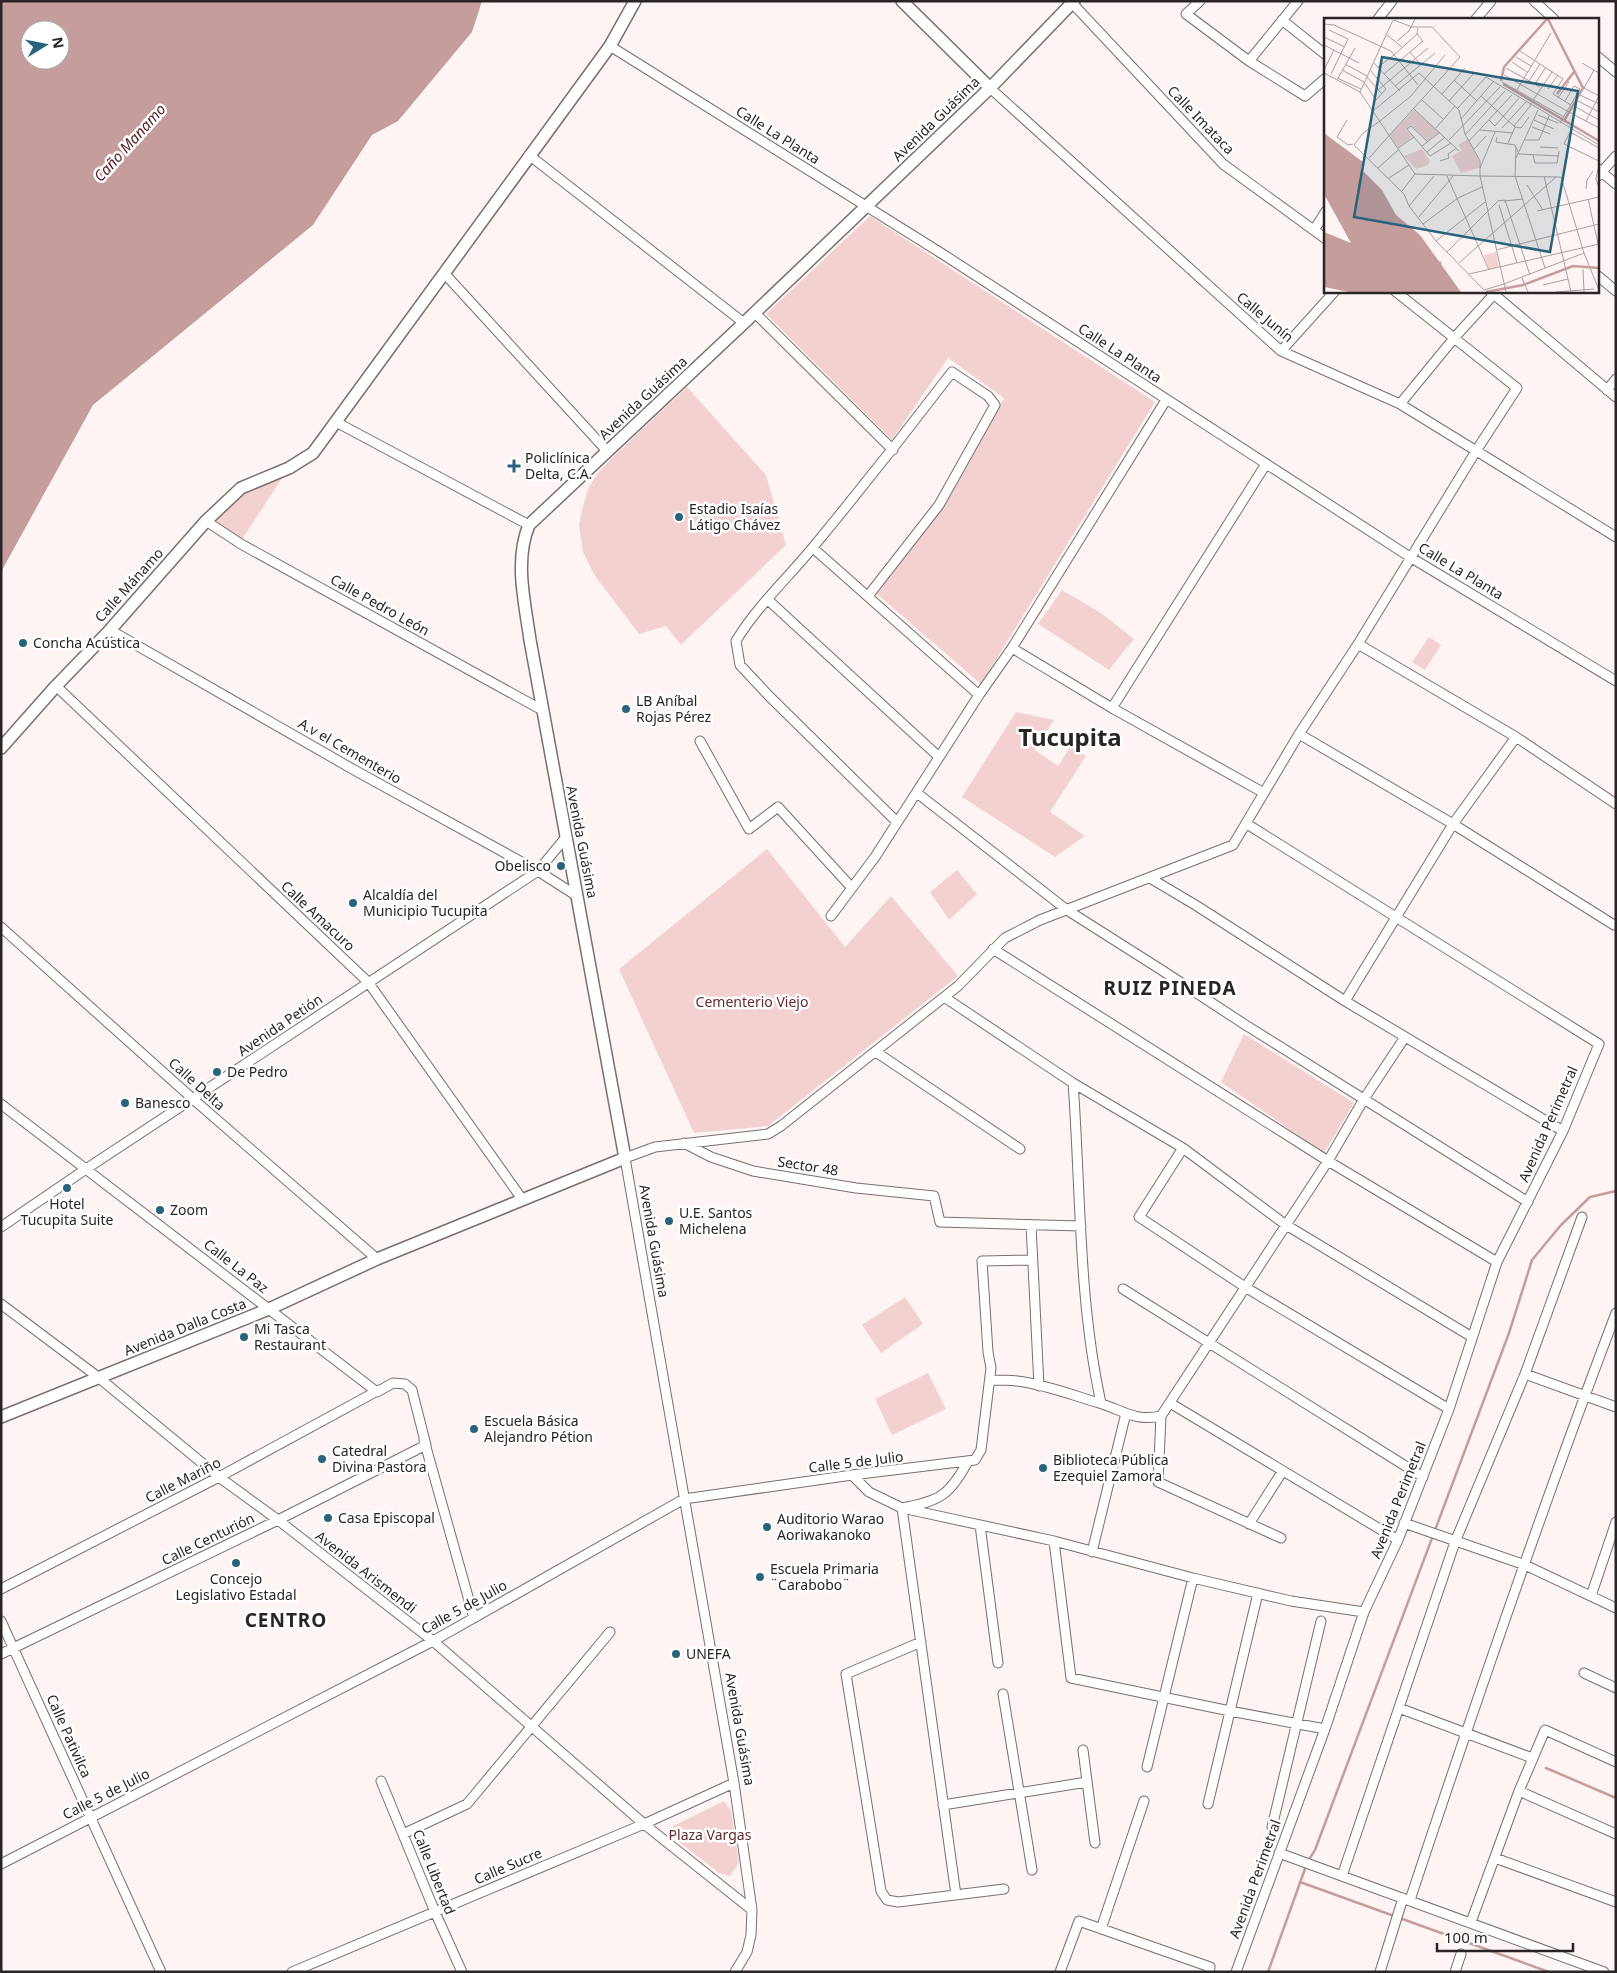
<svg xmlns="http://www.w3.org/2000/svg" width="1617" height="1973" viewBox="0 0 1617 1973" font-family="'Noto Sans',sans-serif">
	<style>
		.green { fill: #f4d1d1 }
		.water { fill: #c69d9d; fill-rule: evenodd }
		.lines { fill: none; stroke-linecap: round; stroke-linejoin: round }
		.stream { stroke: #c69d9d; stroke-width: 2.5 }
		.street-casing { stroke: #796f6f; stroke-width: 11 }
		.secondary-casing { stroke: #796f6f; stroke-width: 14 }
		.street { stroke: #fff; stroke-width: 9 }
		.secondary { stroke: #fff; stroke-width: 11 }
		.poi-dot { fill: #29637b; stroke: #fff; stroke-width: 2 }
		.labels { text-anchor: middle; stroke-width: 5; stroke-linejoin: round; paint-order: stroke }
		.street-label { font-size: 14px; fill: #292525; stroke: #fff }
		.poi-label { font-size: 14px; fill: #292525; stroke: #fff; text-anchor: start }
		.park-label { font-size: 14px; fill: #612b2d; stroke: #fff }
		.water-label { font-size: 15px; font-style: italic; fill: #552023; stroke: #fff }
		.district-label { font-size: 19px; font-weight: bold; letter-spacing: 1px; fill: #292525; stroke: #fff }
		.town-label { font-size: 24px; font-weight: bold; fill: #292525; stroke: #fff }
		.inset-river { fill: none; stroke: #c69d9d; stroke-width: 2.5 }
		.inset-road { fill: none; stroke: #a9a1a1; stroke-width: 1 }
		.view { fill: #29637b; fill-opacity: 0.15; stroke: #29637b; stroke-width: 2.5 }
		.inset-edge { fill: none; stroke: #292525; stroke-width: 2.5 }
	</style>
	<rect width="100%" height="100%" fill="#fef4f4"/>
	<!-- green -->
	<path class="green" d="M870,216L1155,402L981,684L877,594L942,509L1004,398L948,358L892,440L766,314Z
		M687,387L766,475L786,545L681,645L666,626L639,634L595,576L583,552L579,525L582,510L588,489L597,474L613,457Z
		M288,469L241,541L206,521L241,488Z
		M1062,590L1101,613L1134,639L1109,670L1038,624Z
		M1429,637L1441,645L1425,670L1412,662Z
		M1016,712L1054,720L1035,750L1058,766L1071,746L1086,756L1050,812L1085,836L1055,857L962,797Z
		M767,849L845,947L891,896L958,976L768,1126L694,1133L619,969Z
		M957,870L977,894L949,920L930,892Z
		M1244,1034L1354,1103L1324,1153L1221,1082Z
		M905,1297L923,1324L881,1353L862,1325Z
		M928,1373L946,1409L892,1435L875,1399Z
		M724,1801L731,1810L739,1862L730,1876L719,1873L670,1835L673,1826Z"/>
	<!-- water -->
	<path class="water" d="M1,1H482L472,32L398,121L372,135L313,225L93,405L1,572ZM30,30H60V60H30Z"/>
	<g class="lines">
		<!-- stream -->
		<path class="stream" d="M1546,1768L1616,1798
			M1308,1861L1315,1850L1509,1333L1532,1260L1561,1225L1590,1197L1616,1191
			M1300,1882L1549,1972
			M1268,1972L1306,1866"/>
		<!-- street casing -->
		<g class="street-casing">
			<path id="street" d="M1200,1L1186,14L1249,61L1305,96L1326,78
				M1534,1L1554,19
				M1072,3L1223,164L1326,239
				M1378,19L1392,1
				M1476,19L1491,1
				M1282,20L1326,55
				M610,46L941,253L1410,557L1616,681
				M1598,57L1616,72
				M1249,61L1298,1
				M990,88L1281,351L1400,404L1616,537
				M529,155L744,323
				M1598,169L1616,184
				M1598,176L1616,156
				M1314,230L1326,211
				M445,274L608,452
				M1598,276L1616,291
				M1490,291L1616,397
				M755,313L893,450
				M1281,351L1335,291
				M1607,390L1616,379
				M1400,404L1455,337L1497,291
				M336,422L529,525
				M206,521L241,544L542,710
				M813,548L979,695
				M868,596L939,505L995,405L988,396L952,372C907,431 861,489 814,546C788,578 757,606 736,641L740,665L769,696L897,822
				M767,599L939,757
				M110,630L356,771L538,871L577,896
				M1358,644L1516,737L1616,804
				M1012,648L1112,708L1264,793
				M56,686L368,982L522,1199
				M1112,708L1266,464
				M1299,734L1453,824L1614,925
				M700,741L749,829L778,807L852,888
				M917,793L1067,910L1160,969L1244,1024L1528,1202
				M1150,878L1197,906L1345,1001L1563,1131
				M831,916L875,857L979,695L1012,648L1166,400
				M1,927L193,1099L377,1259
				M993,949L1328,1161L1497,1262
				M944,997L1073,1083L1183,1148L1286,1225L1472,1337
				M1345,1001L1453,824L1516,737
				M876,1052L1020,1149
				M1073,1083C1081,1190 1078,1298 1101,1403
				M1,1104L377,1392L393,1383L405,1384L412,1390L426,1445L278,1520L1,1654
				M684,1143L711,1157L753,1171L856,1188L934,1196L940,1222L1081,1226
				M1183,1148L1139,1217L1245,1287L1449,1409
				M1031,1225L1039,1386
				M1,1227L86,1169L538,871L566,837
				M1123,1289L1423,1477
				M1,1304L98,1377L219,1477L278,1520L433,1641L644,1824L752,1910
				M1525,1374L1616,1407
				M990,1380C999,1380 1008,1380 1017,1381C1044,1384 1072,1395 1099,1403C1122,1410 1136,1422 1161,1416
				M1170,1403L1398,1540
				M424,1440L474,1618
				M852,1475L869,1492L902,1508L1054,1541L1193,1578L1291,1601L1364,1612
				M1404,1523L1525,1565L1616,1608
				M1249,1524L1282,1472
				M980,1525L998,1663
				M1281,1538L1158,1482L1161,1416L1328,1161L1364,1099L1405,1037
				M1054,1541L1071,1678L1230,1711L1325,1729
				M1092,1552L1126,1413
				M1,1589L219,1477L379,1390
				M1591,1596L1616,1522
				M1,1621L161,1972
				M921,1642L846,1674L881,1891L887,1900L898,1902L1004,1889
				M1584,1673L1616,1688
				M1003,1694L1032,1870
				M1399,1708L1532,1758
				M1083,1750L1095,1843
				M1147,1767L1193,1578
				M381,1781L435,1912L462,1972
				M1519,1791L1616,1834
				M1208,1804L1258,1593
				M943,1805L1087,1782
				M1272,1827L1321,1621
				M403,1834L467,1804L610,1632
				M1279,1853L1604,1972
				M1495,1858L1616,1902
				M1,1864L433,1641L684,1499L852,1475L975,1460L981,1450L991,1368L988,1352L982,1261L1033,1260
				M1342,1876L1455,1542L1525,1374L1582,1217
				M956,1895L902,1508C939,1501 949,1496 967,1463
				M1410,1900C1475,1704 1542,1507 1616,1313
				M1471,1922L1519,1791L1545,1730L1616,1762
				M1101,1929L1144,1801
				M292,1972L644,1824L734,1783
				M735,1972L747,1952L751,1935L752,1910L734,1783L625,1158L655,1147L768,1134L781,1126L958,986L1005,938L1040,920L1233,845L1299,734L1358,644L1476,451L1517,388L1395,291
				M1060,1972L1079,1921L1210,1967L1209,1972
				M1236,1972L1325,1729L1364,1612L1398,1540L1449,1409L1497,1262L1563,1131L1599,1044L1247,824
				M1380,1972L1403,1898
				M1455,1972L1461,1954"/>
		</g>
		<!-- secondary casing -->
		<g class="secondary-casing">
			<path id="secondary" d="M902,1L990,88
				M1,748L56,686L110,630L206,521L241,488L289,468L313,453L610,46L635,1
				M1,1417L269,1309L377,1259L625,1158L530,640C525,603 514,561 529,525L744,323L990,88L1074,1"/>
		</g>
		<!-- street -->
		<use href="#street" class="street"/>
		<!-- secondary -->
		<use href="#secondary" class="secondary"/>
	</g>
	<!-- markers -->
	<g class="poi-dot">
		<path d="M511.5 458.5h5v5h5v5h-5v5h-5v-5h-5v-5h5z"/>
		<circle cx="679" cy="517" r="5"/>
		<circle cx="23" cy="643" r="5"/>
		<circle cx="626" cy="709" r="5"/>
		<circle cx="561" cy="866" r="5"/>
		<circle cx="353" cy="903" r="5"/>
		<circle cx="217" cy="1072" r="5"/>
		<circle cx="125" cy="1103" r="5"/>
		<circle cx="67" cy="1188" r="5"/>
		<circle cx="160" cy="1210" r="5"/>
		<circle cx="669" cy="1221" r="5"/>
		<circle cx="244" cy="1337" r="5"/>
		<circle cx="474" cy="1429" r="5"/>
		<circle cx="322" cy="1459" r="5"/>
		<circle cx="1043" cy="1468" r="5"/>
		<circle cx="328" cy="1518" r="5"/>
		<circle cx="767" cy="1527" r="5"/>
		<circle cx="236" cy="1563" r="5"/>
		<circle cx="760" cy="1577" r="5"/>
		<circle cx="676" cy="1654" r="5"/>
	</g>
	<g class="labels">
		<!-- street labels -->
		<g class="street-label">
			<text transform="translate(936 119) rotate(-44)" y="5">Avenida Guásima</text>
			<text transform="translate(1201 120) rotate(46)" y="5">Calle Imataca</text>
			<text transform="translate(778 135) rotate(32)" y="5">Calle La Planta</text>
			<text transform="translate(1265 317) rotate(40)" y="5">Calle Junín</text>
			<text transform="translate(1120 353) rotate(33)" y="5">Calle La Planta</text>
			<text transform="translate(643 398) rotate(-43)" y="5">Avenida Guásima</text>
			<text transform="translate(1461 571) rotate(31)" y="5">Calle La Planta</text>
			<text transform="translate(129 585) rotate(-48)" y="5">Calle Mánamo</text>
			<text transform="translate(380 605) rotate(29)" y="5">Calle Pedro León</text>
			<text transform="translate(350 751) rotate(30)" y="5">A.v el Cementerio</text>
			<text transform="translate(582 842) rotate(79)" y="5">Avenida Guásima</text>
			<text transform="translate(318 916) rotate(43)" y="5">Calle Amacuro</text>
			<text transform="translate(280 1025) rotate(-34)" y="5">Avenida Petión</text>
			<text transform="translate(197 1084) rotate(42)" y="5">Calle Delta</text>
			<text transform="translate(1548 1124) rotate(-66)" y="5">Avenida Perimetral</text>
			<text transform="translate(808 1166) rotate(9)" y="5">Sector 48</text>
			<text transform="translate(654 1241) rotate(80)" y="5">Avenida Guásima</text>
			<text transform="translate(236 1266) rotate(38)" y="5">Calle La Paz</text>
			<text transform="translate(185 1327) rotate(-22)" y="5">Avenida Dalla Costa</text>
			<text transform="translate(856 1462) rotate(-7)" y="5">Calle 5 de Julio</text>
			<text transform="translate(183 1480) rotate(-27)" y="5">Calle Mariño</text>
			<text transform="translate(1398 1500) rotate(-68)" y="5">Avenida Perimetral</text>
			<text transform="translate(208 1539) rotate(-26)" y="5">Calle Centurión</text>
			<text transform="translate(366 1572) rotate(38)" y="5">Avenida Arismendi</text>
			<text transform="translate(464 1607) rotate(-29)" y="5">Calle 5 de Julio</text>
			<text transform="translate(740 1729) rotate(80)" y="5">Avenida Guásima</text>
			<text transform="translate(69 1736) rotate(66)" y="5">Calle Pativilca</text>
			<text transform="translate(106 1794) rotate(-27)" y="5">Calle 5 de Julio</text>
			<text transform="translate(508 1866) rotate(-23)" y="5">Calle Sucre</text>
			<text transform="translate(434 1872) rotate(68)" y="5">Calle Libertad</text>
			<text transform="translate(1255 1879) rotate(-70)" y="5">Avenida Perimetral</text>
		</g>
		<!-- poi labels -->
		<g class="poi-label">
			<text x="525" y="463">Policlínica<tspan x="525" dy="16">Delta, C.A.</tspan></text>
			<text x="689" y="514">Estadio Isaías<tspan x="689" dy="16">Látigo Chávez</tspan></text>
			<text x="33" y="648">Concha Acústica</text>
			<text x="636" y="706">LB Aníbal<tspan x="636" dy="16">Rojas Pérez</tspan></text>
			<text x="551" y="871" text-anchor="end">Obelisco</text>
			<text x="363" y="900">Alcaldía del<tspan x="363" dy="16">Municipio Tucupita</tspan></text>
			<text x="227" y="1077">De Pedro</text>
			<text x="135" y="1108">Banesco</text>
			<text x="67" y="1209" text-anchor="middle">Hotel<tspan x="67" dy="16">Tucupita Suite</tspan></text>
			<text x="170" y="1215">Zoom</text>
			<text x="679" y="1218">U.E. Santos<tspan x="679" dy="16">Michelena</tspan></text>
			<text x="254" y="1334">Mi Tasca<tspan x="254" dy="16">Restaurant</tspan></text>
			<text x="484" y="1426">Escuela Básica<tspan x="484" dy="16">Alejandro Pétion</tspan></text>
			<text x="332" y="1456">Catedral<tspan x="332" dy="16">Divina Pastora</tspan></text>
			<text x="1053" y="1465">Biblioteca Pública<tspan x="1053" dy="16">Ezequiel Zamora</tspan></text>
			<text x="338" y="1523">Casa Episcopal</text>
			<text x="777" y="1524">Auditorio Warao<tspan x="777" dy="16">Aoriwakanoko</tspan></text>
			<text x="770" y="1574">Escuela Primaria<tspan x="770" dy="16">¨Carabobo¨</tspan></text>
			<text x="236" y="1584" text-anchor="middle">Concejo<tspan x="236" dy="16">Legislativo Estadal</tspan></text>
			<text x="686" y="1659">UNEFA</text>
		</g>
		<!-- park labels -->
		<g class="park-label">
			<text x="752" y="1007">Cementerio Viejo</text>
			<text x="710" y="1840">Plaza Vargas</text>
		</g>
		<!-- water labels -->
		<g class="water-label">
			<text transform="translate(130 143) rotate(-48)" y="5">Caño Manamo</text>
		</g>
		<!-- district labels -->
		<g class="district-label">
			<text x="1170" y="995">RUIZ PINEDA</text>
			<text x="286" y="1627">CENTRO</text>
		</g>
		<!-- town labels -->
		<g class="town-label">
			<text x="1070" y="746">Tucupita</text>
		</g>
	</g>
	<!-- overview -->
	<g transform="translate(1324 18)">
		<rect width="275" height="275" fill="#fef4f4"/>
		<path d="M90,92L115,114L104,123L87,107L82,112L89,118L74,129L66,117ZM144,121L155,143V150L137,155L128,138L138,132L134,127ZM98,131L106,143L104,147L92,151L80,138ZM172,234L175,249L165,251L160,237Z" fill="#f4d1d1"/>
		<path d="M0,115L39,144L37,151L58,172L72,197L96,217L137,274H25L0,269V214L27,225L0,176Z" fill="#c69d9d"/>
		<path class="inset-river" d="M224,1L259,70L240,103M177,63L180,49L223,1M179,66L275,123M233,76L250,54M83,274L117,244M162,274L199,267L249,248L275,250"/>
		<path class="inset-road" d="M0,6L10,7L67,33L94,67M5,12L24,21L7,56M63,17L78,29M0,19L21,29M73,23L85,13L91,1M0,27L35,45M196,33L239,61L229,76L247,87M86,34L96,46M70,37L93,16L94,10M192,39L207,48M188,44L203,54M50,45L76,73M258,45L275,55M21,46L43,58M54,49L70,37M182,50L216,69M0,52L10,32M18,52L40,64L52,82L62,71L47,53M270,52L260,70L275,78M0,55L36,74L91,156L156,158L182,274M60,56L99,23L93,16M180,57L243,93M43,59L58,76M13,60L37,71M14,60L31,30M130,62L153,83M205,63L216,46M178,64L240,99M211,66L222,49M71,68L111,35M224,71L234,57M54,72L104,30M193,72L227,15M36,74L69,2M118,76L141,50M256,77L275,86M157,78L191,109L197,110L205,99M234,80L245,64M98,82L119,101M125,83L150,55M254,83L275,94M206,87L228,54M250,88L275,102M134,90L162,59L275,127M90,91L135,133M49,93L95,55L135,92L141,116L156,143V158L237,159L260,235L275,272M243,93L275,110M214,97L234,105M137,101L169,64M23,102L13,119L24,127L29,126M165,102L171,108L195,80M210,102L230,111M56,103L87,78L121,37M56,103L39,115L30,127L80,176L85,188L112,223L160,272L180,266M262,103L275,78M236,105L256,71L250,68L241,83M190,108L207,87M208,109L226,116M112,110L131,88M178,110L202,84M156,112L189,115M141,117L181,73M173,119L172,124L191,127L195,136L235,138M125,122L176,69M201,122H215L225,98M145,123L188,77M104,124L87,108L83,111L106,138L127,125M184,125L191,109M98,128L116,114M192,129L191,158L221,250M216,129L234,130M74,130L90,119M275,130L246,114L240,126L275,143M150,131L162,118M103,134L121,119M209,137L211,145H233L235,133M45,140L136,39L108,9H88L70,2M192,140L214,92M116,143L125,140L124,136L133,130M275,146L272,161L275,169M54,150L74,132M156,150L171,114M123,158L165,252M220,158L247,274M65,160L85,147M203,167L219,192M262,171L263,162L269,153M78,173L91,156M264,181L275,230M180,183L199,181M175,187L193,245M85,188L110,158M213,193L275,179M95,199L129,158M99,206L134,180L158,169M112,223L161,184M172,232L275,206M123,234L174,183L181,182L206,257M135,245L232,159M259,251L260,274M145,256L275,226M198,260L204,274M180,266L260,235M219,267L244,261M232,274L270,271"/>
		<path class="view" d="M58,39L254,73L226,234L30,199Z"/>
		<rect width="275" height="275" class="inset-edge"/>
	</g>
	<!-- border -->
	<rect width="1617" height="1973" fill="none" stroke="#292525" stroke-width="5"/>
	<!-- north arrow -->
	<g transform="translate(45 45) rotate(80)"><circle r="24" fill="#ffffff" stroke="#a9a8a8"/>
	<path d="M0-4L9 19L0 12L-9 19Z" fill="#29637b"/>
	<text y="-8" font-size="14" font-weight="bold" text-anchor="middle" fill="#292525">N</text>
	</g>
	<!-- scale -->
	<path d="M1437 1943v8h136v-8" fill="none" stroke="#292525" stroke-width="2.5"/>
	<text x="1444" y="1943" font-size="15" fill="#292525" stroke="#ffffff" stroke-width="4" paint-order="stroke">100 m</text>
</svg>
